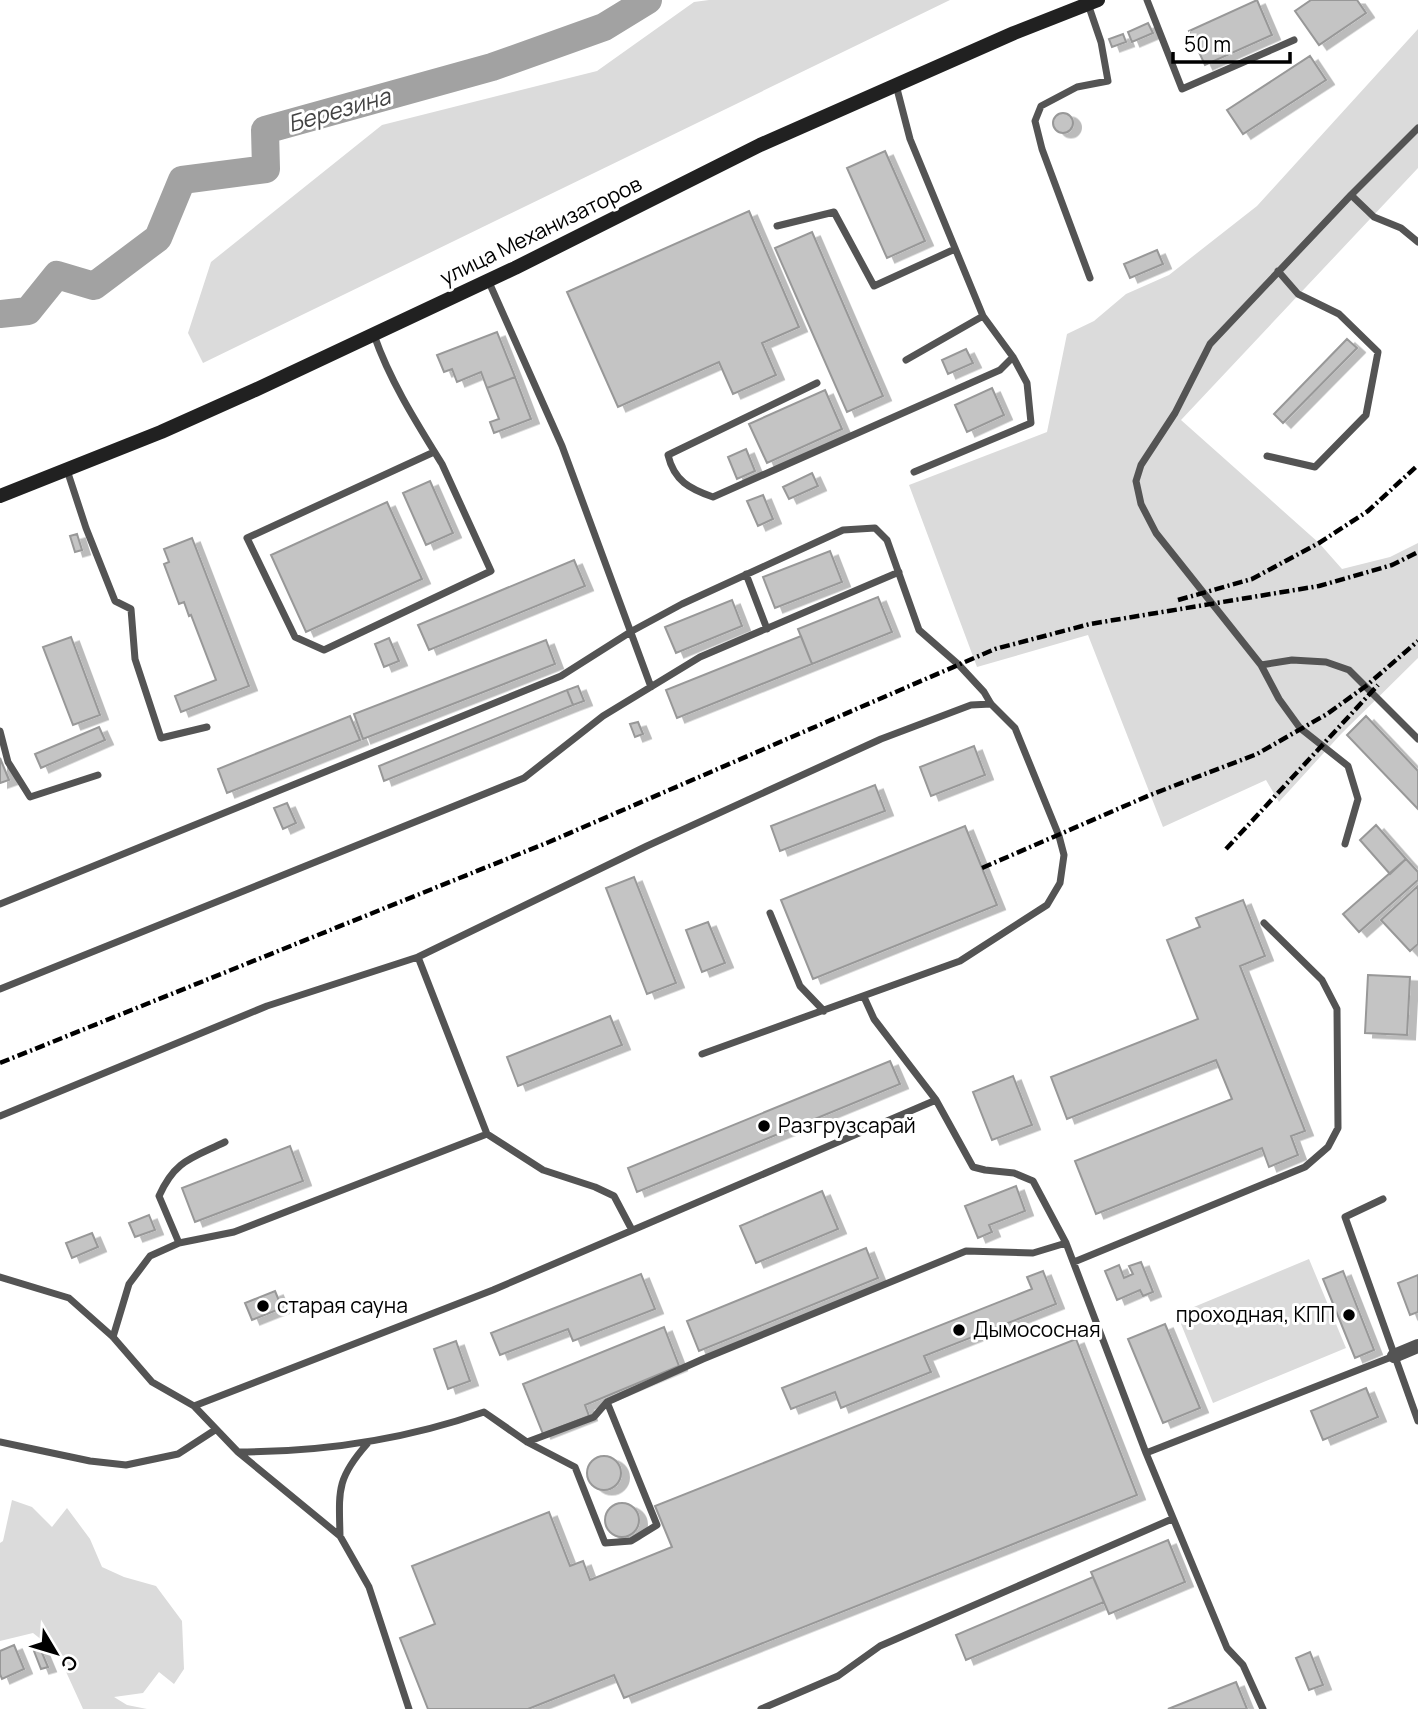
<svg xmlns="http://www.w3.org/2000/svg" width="1418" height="1709" viewBox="0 0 1418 1709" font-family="Manrope,sans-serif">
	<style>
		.green { fill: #dbdbdb }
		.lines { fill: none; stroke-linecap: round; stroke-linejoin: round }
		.river { stroke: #a2a2a2; stroke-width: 28 }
		.building { fill: #c4c4c4; stroke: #989898; stroke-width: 2; filter: url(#shadow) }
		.lane { stroke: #545454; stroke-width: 7 }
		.street { stroke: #545454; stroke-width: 14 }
		.secondary { stroke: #212121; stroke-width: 14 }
		.rail { stroke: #000; stroke-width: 4.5; stroke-dasharray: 10 3.5 2 3.5; stroke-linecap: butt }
		.poi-dot { fill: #000; stroke: #fff; stroke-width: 2.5 }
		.labels { text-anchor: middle; stroke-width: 6; stroke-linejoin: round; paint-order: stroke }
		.street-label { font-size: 21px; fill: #000; stroke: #fff }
		.poi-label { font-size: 21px; fill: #000; stroke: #fff; text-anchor: start }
		.water-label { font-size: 23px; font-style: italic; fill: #434343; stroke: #fff }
	</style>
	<defs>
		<filter id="shadow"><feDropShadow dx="8" dy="4.5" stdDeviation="0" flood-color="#0004"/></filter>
	</defs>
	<rect width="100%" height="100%" fill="#fff"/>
	<!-- green -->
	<path class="green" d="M709,0H950L203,363L188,333L211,262L382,125L597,71L694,2Z
		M1418,29V168L1181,420L1319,543L1342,569L1390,557L1418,543V658L1341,734L1279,802L1266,780L1163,827L1088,635L977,667L909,485L1047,432L1067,334L1094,321L1126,294L1169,275L1257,206Z
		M1309,1259L1346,1348L1213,1403L1177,1314Z
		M12,1500L32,1507L52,1527L67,1508L90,1539L102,1567L124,1577L156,1586L182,1621L184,1669L174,1684L159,1672L143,1693L114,1697L127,1705L147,1709H83L57,1652L33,1633L0,1641V1543L3,1541Z"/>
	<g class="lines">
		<!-- river -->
		<path class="river" d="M0,314L28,311L57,275L94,286L158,238L182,180L266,169L265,130L492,67L604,27L648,0"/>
	</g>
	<!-- building -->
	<path class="building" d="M1257,0L1272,35L1205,65L1189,31Z
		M1311,0H1357L1366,13L1319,45L1295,11Z
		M1148,23L1153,33L1132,42L1128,32Z
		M1123,34L1126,42L1112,47L1109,39Z
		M1310,56L1326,80L1243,134L1227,110Z
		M1053 123a10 10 0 1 1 20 0a10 10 0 1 1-20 0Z
		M885,151L925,241L887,258L847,168Z
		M749,211L799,327L762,343L776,375L733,394L719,362L618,407L567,292Z
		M812,232L883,396L847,412L775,248Z
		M1157,250L1163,264L1130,278L1124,264Z
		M497,332L515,377L487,388L481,372L457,382L452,369L444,372L437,355Z
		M1347,339L1357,348L1283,423L1274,414Z
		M966,349L973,363L948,374L942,360Z
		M515,377L531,419L494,433L490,422L499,419L487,388Z
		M992,388L1004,415L967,432L955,405Z
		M825,390L842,429L767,463L749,424Z
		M746,449L755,471L737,479L728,457Z
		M812,473L818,486L789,499L783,487Z
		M430,481L453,533L426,545L403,493Z
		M763,495L773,519L758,526L747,501Z
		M387,502L422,579L306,632L271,555Z
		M77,534L82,550L75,552L70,536Z
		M192,538L249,686L181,712L175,696L216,680L191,615L189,616L184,602L179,604L164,564L169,562L164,549Z
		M830,551L842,582L775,608L763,577Z
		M574,560L585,586L429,650L418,625Z
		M878,597L892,632L812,664L798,629Z
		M732,600L742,626L676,653L665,627Z
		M801,636L812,664L677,718L666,690Z
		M71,637L100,715L73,725L43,647Z
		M389,638L399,661L384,667L375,644Z
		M546,640L555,664L363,739L354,714Z
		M578,686L584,701L573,705L567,690Z
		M567,690L573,705L384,781L379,766Z
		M350,716L360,740L227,793L218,769Z
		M1366,716L1418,771V809L1347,735Z
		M638,722L643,734L635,737L630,724Z
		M99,727L105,740L41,768L35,754Z
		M974,746L985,775L931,796L920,767Z
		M0,758L9,780L0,783Z
		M875,785L885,811L780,851L771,826Z
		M287,803L296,823L283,829L274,808Z
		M1376,825L1406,859L1390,874L1360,840Z
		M965,826L997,905L813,979L781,900Z
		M1406,859L1418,872V880L1359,932L1343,914Z
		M634,877L676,983L647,994L606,888Z
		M1418,886V944L1410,951L1381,920Z
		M1243,900L1265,956L1240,966L1305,1131L1291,1136L1298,1155L1269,1167L1262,1148L1096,1214L1075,1161L1232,1099L1216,1060L1067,1119L1051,1077L1198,1019L1167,940L1200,927L1196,918Z
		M708,922L725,963L702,972L686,930Z
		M1368,975L1410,977L1407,1035L1365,1033Z
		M610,1016L622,1045L518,1086L507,1057Z
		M890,1061L900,1084L637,1192L628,1168Z
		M1013,1076L1032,1125L992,1140L973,1092Z
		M290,1146L303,1181L195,1222L182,1188Z
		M1016,1186L1025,1211L989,1225L992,1232L978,1238L965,1206Z
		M822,1191L838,1229L756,1263L740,1226Z
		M149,1215L155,1230L135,1237L129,1223Z
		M92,1233L98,1247L72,1258L66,1243Z
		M866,1248L878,1278L699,1351L687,1321Z
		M1141,1262L1153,1292L1143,1296L1140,1290L1117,1300L1105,1271L1119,1265L1124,1278L1133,1274L1129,1266Z
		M1043,1271L1056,1304L924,1356L931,1372L841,1408L835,1392L791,1409L782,1388L1032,1289L1027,1277Z
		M1343,1271L1374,1350L1355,1358L1323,1279Z
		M641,1274L655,1309L573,1341L568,1329L500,1355L491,1333Z
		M1418,1275V1312L1410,1315L1398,1283Z
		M275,1291L282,1308L252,1320L245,1303Z
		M1165,1324L1200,1408L1163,1423L1128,1339Z
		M664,1327L679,1366L585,1405L589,1416L543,1434L523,1384Z
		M1076,1339L1137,1495L624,1698L614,1675L528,1709H428L400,1638L435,1624L412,1566L549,1512L570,1566L583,1561L590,1580L672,1547L655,1506Z
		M456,1341L470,1381L448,1389L434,1349Z
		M1366,1388L1378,1417L1323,1440L1311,1411Z
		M587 1473a17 17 0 1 1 34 0a17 17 0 1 1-34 0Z
		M605 1520a17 17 0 1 1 34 0a17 17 0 1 1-34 0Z
		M1168,1540L1185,1582L1109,1614L1091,1572Z
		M1093,1577L1104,1602L966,1660L956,1635Z
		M14,1645L24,1669L2,1679L0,1674V1651Z
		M40,1648L48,1667L41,1669L34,1651Z
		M1310,1652L1323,1685L1309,1690L1296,1658Z
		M1236,1682L1247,1709H1168L1226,1686Z"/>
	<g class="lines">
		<!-- lane -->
		<path class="lane" d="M1147,0L1182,89L1294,40
			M1088,4L1101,42L1108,81L1077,87L1041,106L1035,121L1042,149L1090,278
			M896,85L910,139L983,316L1013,357L1027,383L1031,423L914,472
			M1351,195L1374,217L1401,228L1418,242
			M777,226L834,212L874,286L955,249
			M488,280L562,446L651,687
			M374,335C390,381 416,422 442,464L491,571L324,650L295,637L247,538L434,452
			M906,360L983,316
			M817,383L668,455C674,481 690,489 713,497L1000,370L1013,357
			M1267,456L1315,467L1366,415L1378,352L1339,314L1298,294L1278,271
			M67,470L86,528L115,601L131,609L135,659L161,738L207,727
			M746,574L767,629
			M1261,665L1292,660L1326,662L1349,670L1418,739
			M0,731L8,762L30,797L98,775
			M1345,844L1358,799L1348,766L1300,728L1279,699L1261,665L1156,533L1141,504L1136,481L1141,465L1175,413L1210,344L1351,195L1418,128
			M0,904L561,676L632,631L682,604L843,530L875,528L887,540L919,630L959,665L984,692L991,704L1015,728L1059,836L1064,855L1060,883L1047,905L960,961L702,1054
			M770,913L800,986L824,1011
			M0,989L524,778L603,716L700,657L899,572
			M864,997L874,1019L936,1100L973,1167L985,1170L1014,1173L1033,1181L1066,1243L1146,1453
			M0,1116L267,1006L418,957L647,846L881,739L971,705L991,704
			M487,1134L543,1170L595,1187L614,1196L632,1230
			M1383,1199L1345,1217L1418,1421
			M179,1243L159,1196C175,1160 192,1158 225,1142
			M1074,1262L1305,1167L1328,1147L1338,1128L1337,1009L1322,980L1264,923
			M0,1277L69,1298L113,1337L152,1382L194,1406L238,1452C322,1452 404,1440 484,1412L527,1442L575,1467L605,1543L631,1541L657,1525L607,1402
			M113,1337L129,1284L150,1256L179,1243L234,1232L487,1134L418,957
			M194,1406L493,1290L936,1100
			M0,1442L90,1461L126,1465L178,1454L215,1430
			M527,1442L594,1417L607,1402L703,1359L966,1251L1033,1253L1066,1243
			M238,1452L340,1536L369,1587L409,1709
			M340,1536C339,1491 336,1479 367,1444
			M761,1709L838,1676L880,1646L1172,1519
			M1263,1709L1243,1665L1227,1648L1146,1453L1394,1356"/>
		<!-- street -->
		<path class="street" d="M1394,1356L1418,1346"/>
		<!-- secondary -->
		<path class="secondary" d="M0,496L161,432L255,390L515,268L760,145L1014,33L1098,0"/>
		<!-- rail -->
		<path class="rail" d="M1178,600L1252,579L1319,543L1368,511L1418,465
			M1226,849L1378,685
			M982,868L1150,795L1257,754L1327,714L1366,686L1418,641
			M0,1063L549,842L995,649L1090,624L1319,586L1392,565L1418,552"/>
	</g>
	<!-- markers -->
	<g class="poi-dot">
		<circle cx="764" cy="1126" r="7"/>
		<circle cx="263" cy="1306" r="7"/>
		<circle cx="1349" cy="1315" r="7"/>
		<circle cx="959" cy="1330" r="7"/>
	</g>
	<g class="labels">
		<!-- street labels -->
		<g class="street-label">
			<text transform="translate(541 231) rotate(-26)" y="7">улица Механизаторов</text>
		</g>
		<!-- poi labels -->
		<g class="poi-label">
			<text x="778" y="1133">Разгрузсарай</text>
			<text x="277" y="1313">старая сауна</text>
			<text x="1335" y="1322" text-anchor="end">проходная, КПП</text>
			<text x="973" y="1337">Дымососная</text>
		</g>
		<!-- water labels -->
		<g class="water-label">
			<text transform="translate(339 110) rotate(-16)" y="8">Березина</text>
		</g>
	</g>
	<!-- north arrow -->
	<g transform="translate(56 1653) rotate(128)" stroke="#ffffff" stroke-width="5" paint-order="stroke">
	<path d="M0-5L12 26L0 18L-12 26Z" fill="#000000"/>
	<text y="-10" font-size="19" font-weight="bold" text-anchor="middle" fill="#000000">С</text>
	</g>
	<!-- scale -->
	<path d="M1173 52v10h117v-10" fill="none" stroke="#000000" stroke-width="3.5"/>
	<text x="1184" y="52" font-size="21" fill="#000000" stroke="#ffffff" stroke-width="5" paint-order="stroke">50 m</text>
</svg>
